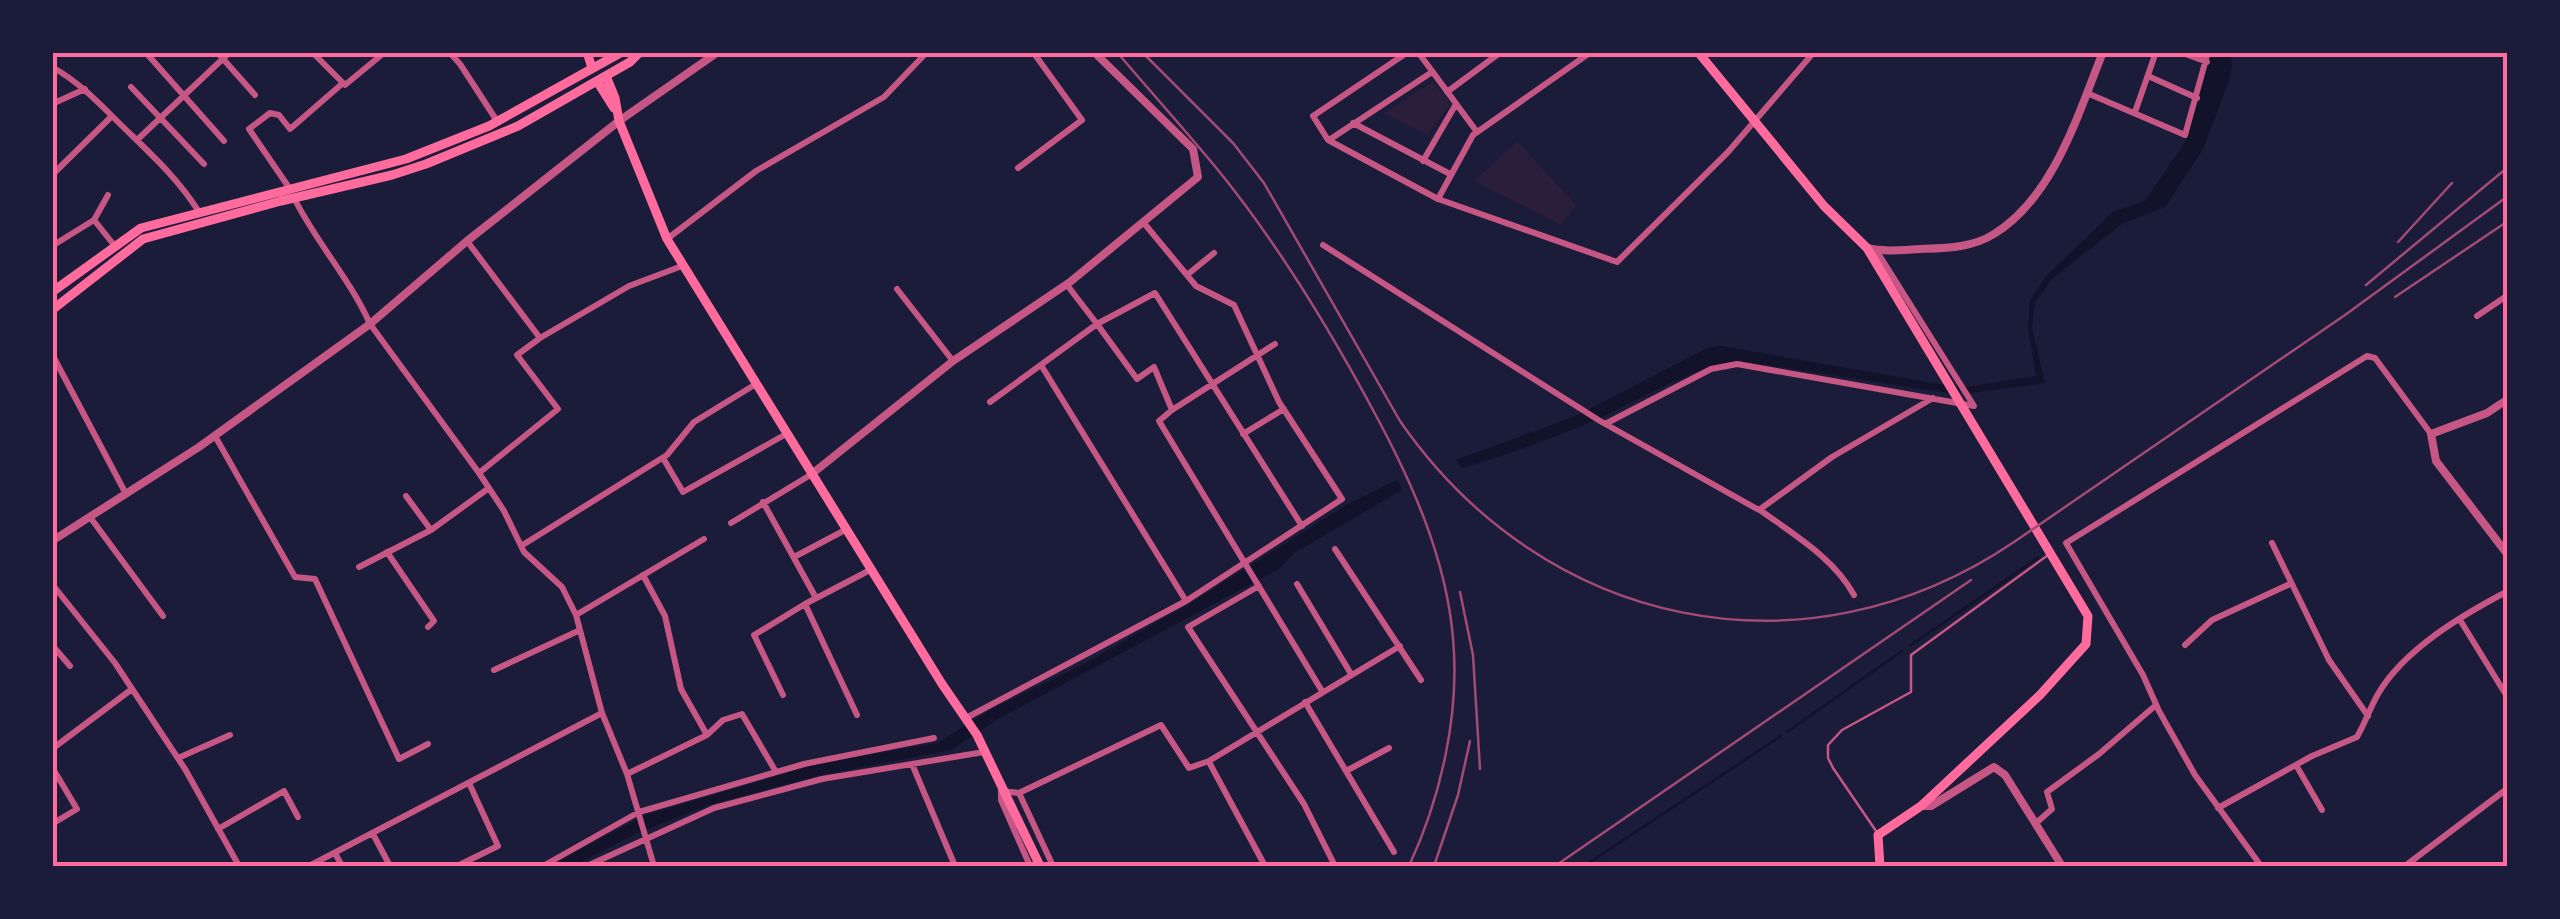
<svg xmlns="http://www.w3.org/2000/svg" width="2560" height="919" viewBox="0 0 2560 919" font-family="'Source Serif 4',serif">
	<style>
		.green { fill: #2a1e3b }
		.water { fill: #12122b }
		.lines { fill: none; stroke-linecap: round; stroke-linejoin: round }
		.stream { stroke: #12122b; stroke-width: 2.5 }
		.service { stroke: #c65784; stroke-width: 2.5 }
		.minor { stroke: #c65784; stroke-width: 6 }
		.tertiary { stroke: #c65784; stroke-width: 8 }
		.secondary { stroke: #ff6b9d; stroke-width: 9 }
		.rail { stroke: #a44b75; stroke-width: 2.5 }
		.neatline { fill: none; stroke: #ff6b9d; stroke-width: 4 }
	</style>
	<rect width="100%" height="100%" fill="#1b1b3a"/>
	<!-- green -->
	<path class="green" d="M1433,82L1451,104L1427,135L1383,113Z
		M1517,141L1576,205L1561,225L1474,181Z"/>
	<!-- water -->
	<path class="water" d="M2209,53H2230L2232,66L2229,81L2203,149L2165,207L2123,223L2052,279L2035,302L2032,328L2045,383L1972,393L1941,392L1740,361C1688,368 1643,399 1595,420C1552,439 1507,455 1462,468L1456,460L1578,415L1707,348L1721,346L1938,384L1968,387L2036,376L2028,329L2030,300L2047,275L2113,212L2145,201L2187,139Z
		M1397,480L1402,490L1294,553L1279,569L1000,718L951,750L821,775L709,805L637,833L573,866H549L646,815L817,764L938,743L990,710L1082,665L1191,603L1346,505Z"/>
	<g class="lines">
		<!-- stream -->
		<path class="stream" d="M1911,645L2038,558
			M1787,732L1902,651
			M1584,866L1781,736"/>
		<!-- service -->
		<path class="service" d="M1876,831L1833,768L1828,758V745L1842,730L1911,692V655L2048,555"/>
		<!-- minor -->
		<path class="minor" d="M217,52L255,95
			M312,52L345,85L385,52
			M449,52L460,64L497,121
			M1408,52L1313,116L1328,140L1438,199L1617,262L1728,152L1814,52
			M1418,52L1477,132
			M2180,52L2207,62
			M148,55L224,141
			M52,67C77,81 94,98 114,118C144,148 176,175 199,212
			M2148,76L2197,98
			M131,87L204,164
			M1447,92L1501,52
			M2087,93L2185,135L2208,52
			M52,104L85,89
			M2135,112L2156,52
			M1353,123L1450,174
			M137,140L230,52
			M1329,140L1432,72
			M1423,161L1456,104
			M1018,168L1082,120L1033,52
			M52,175L112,116
			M290,189L249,129L270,113L279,115L290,129L343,83
			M294,198C316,242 350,279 370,324L479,473L504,511L524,552L562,587L576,615L602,713L627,774L654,866
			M1438,199L1473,135L1591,52
			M94,220L108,195
			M667,239L756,171L884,97L927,52
			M467,241L540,338L517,355L558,409L479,473
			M1323,245L1600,421L1759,510L1832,457L1933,398
			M52,246L94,220L114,245
			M1187,275L1214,253
			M1067,285L1097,324L1155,293L1302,526
			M897,289L953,361
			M2477,316L2508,295
			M540,338L629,286L682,266
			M52,354L126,494
			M1041,365L1186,601
			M990,402L1097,324L1137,379L1154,367L1172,410L1159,421L1322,691
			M1172,410L1275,344
			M1607,423L1711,369L1737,364L1974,406L1876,250
			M1243,434L1284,409
			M215,436L295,577L315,579L399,759L428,744
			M663,458L683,492L788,433
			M406,496L431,530
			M763,502L816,598
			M1760,510C1793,534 1834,558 1854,595
			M90,517L163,616
			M731,523L812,474
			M2272,543L2329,660L2368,716
			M521,546L667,455L694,422L756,384
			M1335,549L1421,680
			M387,552L434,621L428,627
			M794,557L847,529
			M359,567L431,530L489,488
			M52,584L115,663L185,769L239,866
			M1297,584L1351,674
			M1259,586L1188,627L1304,804L1335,866
			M576,615L704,539
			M2460,620L2508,698
			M52,645L70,666
			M2185,645L2212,620L2290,584
			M494,670L578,631
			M783,695L754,635L805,604
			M1305,702L1394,852
			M857,715L805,604L872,569
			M966,718L1186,601L1342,499L1279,402L1234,305L1196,286L1143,222
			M707,735L723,720L742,714L776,772
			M52,749L132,689
			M178,758L230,735
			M1209,762L1265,866
			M912,764L955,866
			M2296,765L2322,810
			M52,767L77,809L52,824
			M1346,771L1389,748
			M627,774L707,735L681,689L665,616L643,575
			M1019,793L1161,725L1189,768L1209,761L1400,646
			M2218,808L2312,756L2357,737C2365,723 2370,708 2378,694C2404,649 2464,614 2508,591
			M2035,824L2052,809L2047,792L2099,754L2156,705
			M218,829L284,791L298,817
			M373,834L390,866
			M335,853L342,866
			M309,866L602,713
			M457,866L498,846L469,783
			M543,866L639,812L804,764L934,738
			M587,866L714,808L822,779L984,752
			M1030,866L1001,800V791L1019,793L1053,866
			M2261,866L2195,775L2159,711L2143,675L2066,543L2367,356L2375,358L2431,434
			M2405,866L2508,788"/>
		<!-- tertiary -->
		<path class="tertiary" d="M1867,248C1884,252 1902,250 1920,249C1945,248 1972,248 1994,234C2054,197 2078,114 2103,52
			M2508,399L2487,413L2431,434L2436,461L2508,555
			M813,473L953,361L1070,282L1198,177L1193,149L1094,52
			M52,541L199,447L370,324L467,241L619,121L718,52
			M1922,806H1931L1994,767L2005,775L2062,866"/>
		<!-- secondary -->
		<path class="secondary" d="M587,52L592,68
			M1698,52L1824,206L1867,248L2088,616L2086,644L2040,695L1921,806L1878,835L1880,866
			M606,76L615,98L619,121L667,239L942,684L977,735L1040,866
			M597,81L614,108
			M52,292L141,228L406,159L489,126L622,52
			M52,310L143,239L281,201L392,175L426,164L518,126L630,62L640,52"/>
		<!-- rail -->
		<path class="rail" d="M1117,52C1153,95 1191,136 1226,180C1282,251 1330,330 1373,410C1411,480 1446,557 1453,638C1460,714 1441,797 1409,866
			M1142,52L1233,143L1264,183L1400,421C1543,628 1804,684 2014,542L2345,315L2508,196
			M2398,242L2452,183
			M2366,285L2508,167
			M2395,297L2508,221
			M1460,592L1473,655L1480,769
			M1434,866L1458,795L1470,741
			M1555,866L1971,580"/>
	</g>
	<!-- border -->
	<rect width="2560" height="919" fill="none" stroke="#1b1b3a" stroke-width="110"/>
	<rect x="55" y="55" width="2450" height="809" class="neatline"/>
</svg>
